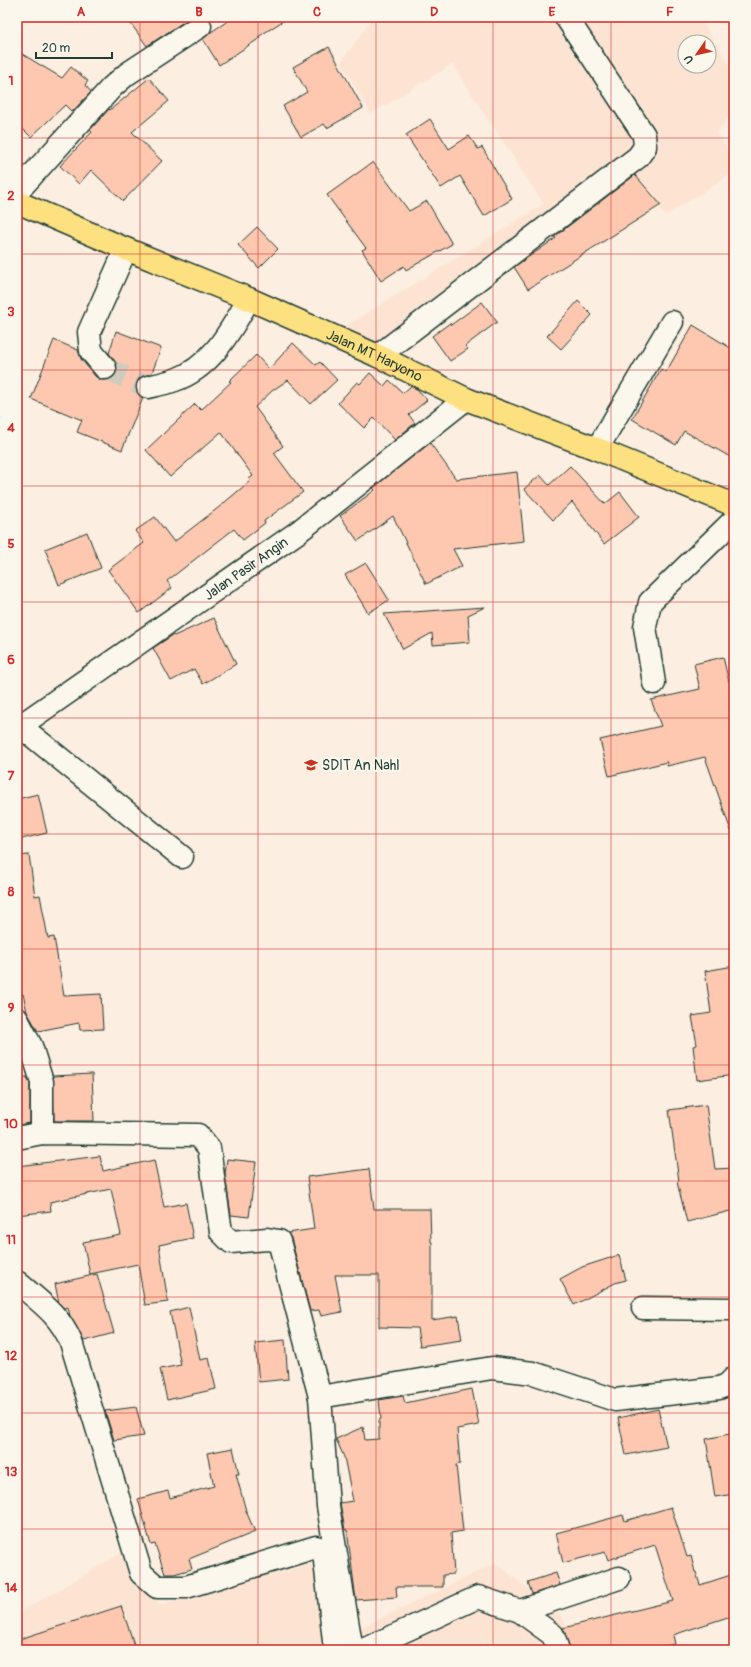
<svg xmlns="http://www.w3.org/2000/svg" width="751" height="1667" viewBox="0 0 751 1667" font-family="Pangolin,sans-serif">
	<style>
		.built { fill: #fde3d2; fill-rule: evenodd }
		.building { fill: #fec8b0; stroke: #1f3d34 }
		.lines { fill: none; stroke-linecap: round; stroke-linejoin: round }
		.minor-tunnel { stroke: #d0cbbe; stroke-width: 22; stroke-dasharray: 22 11; stroke-linecap: butt }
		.minor-casing { stroke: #1f3d34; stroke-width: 25 }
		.major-casing { stroke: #1f3d34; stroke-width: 25 }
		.minor { stroke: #fbf7ec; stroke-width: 22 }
		.major { stroke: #fde080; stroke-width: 22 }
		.grid { fill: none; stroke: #d62828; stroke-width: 1; stroke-opacity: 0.55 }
		.labels { text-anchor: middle; stroke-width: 4; stroke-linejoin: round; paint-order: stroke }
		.street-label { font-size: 14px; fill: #1f3d34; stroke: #fbf7ec }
		.poi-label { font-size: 14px; fill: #1f3d34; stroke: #fbf7ec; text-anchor: start }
		.neatline { fill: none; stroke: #d62828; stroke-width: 1.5 }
		.grid-label { font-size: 13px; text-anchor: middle; font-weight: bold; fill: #d62828 }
	</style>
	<rect width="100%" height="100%" fill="#fceee0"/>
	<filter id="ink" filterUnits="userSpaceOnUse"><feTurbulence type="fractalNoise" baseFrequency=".025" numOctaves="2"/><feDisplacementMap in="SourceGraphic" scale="8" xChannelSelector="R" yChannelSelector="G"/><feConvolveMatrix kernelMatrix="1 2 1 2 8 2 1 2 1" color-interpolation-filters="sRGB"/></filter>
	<g filter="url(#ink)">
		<!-- built -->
		<path class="built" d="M374,17H699L734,73V109L717,133L734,159V172L665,216L633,172L398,353L340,330L544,204L452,64L371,114L341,62ZM685,42H709V66H685Z
			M128,1549L158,1605L314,1563L340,1638L496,1563L562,1617L578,1650H17V1614Z"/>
		<!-- building -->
		<path class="building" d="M126,17H191L147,46Z
			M234,17H289L258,37L260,38L219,65L203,39L211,32Z
			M329,47L363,108L327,128L324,124L301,137L283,106L307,92L293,67Z
			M17,51L62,78L71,67L88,81L85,85L91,92L72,112L65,105L31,137L17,123Z
			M149,78L169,101L132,132L162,161L123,201L91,170L79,184L60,166L92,132L90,130L109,109L110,110Z
			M430,119L449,149L469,136L478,149L482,147L512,199L484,216L460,176L441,188L406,135Z
			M373,162L409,211L427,201L452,244L406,270L404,266L381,281L362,250L366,248L327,195Z
			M635,175L661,205L528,289L514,267L556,238L554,237Z
			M257,227L278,249L259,268L238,245Z
			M578,301L592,315L561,349L547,336Z
			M482,302L497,322L465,346L468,349L450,361L432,336L450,323L451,325Z
			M693,325L734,350V459L684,431L676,445L632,419L661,369L666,372Z
			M116,331L161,348L152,373L140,378L136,383V390L139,395L143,398L122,450L77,432L82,420L31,399L54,340L78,350L81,359L95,376L100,380H107L113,378L117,373V366L109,353Z
			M293,343L316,365L320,362L337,380L311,404L288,380L273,390L255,407L283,446L274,453L303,492L264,521L265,523L243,540L234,529L167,581L172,588L139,613L108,570L144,543L135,531L155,517L174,542L218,508L250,481L249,479L253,476L221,432L170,477L146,450L195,404L201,410L231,382L229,381L256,355L269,369Z
			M370,373L384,386L389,380L403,393L411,386L418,390L427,400L409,415L415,423L395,440L374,418L364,428L338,403L357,382L360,384Z
			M430,443L456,479L517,472L524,541L453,549L462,566L426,584L393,516L358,541L340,516L375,490L373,488Z
			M570,466L605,504L620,492L639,517L604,544L572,502L553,520L524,489L540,475L549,485Z
			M87,532L101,568L59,585L45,549Z
			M366,563L389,600L368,613L345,575Z
			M485,607L468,615L470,642L433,645L432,633L403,649L384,614Z
			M214,618L236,664L203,684L194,669L171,681L153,648L173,635L174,636Z
			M723,657L729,682L734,681V830L731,831L705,757L667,766V762L609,776L600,740L661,726L651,700L700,689L694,664Z
			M38,794L47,833L17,840V799Z
			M29,855L35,896L40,895L48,938L54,937L64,996L101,994L103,1029L80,1030L79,1023L38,1031L27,1012L23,994L17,995V856Z
			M734,966V1075L697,1080L693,1046L697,1045L692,1016L711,1013L705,971Z
			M92,1074L94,1121H54L53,1076Z
			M17,1077H27L30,1084V1123L17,1125Z
			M706,1105L715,1169L734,1168V1210L687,1222L677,1182L679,1181L669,1110Z
			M100,1156L103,1171L154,1160L164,1207L186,1203L193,1238L159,1245L168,1302L145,1305L138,1264L90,1274L83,1242L121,1235L111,1189L50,1202L51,1211L17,1215V1166Z
			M227,1159L256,1162L249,1217L231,1215L225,1174Z
			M369,1169L374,1209H430L431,1242H432V1320L458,1316L462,1340L420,1346L417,1328L379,1327V1275H335L342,1312L321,1316L319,1310L310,1311L291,1238L288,1233L314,1229L307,1177Z
			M619,1255L626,1280L615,1283L574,1305L560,1279L582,1267Z
			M97,1274L114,1333L84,1341L70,1316L68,1307L64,1308L59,1303L55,1284Z
			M189,1307L200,1360L209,1358L216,1389L167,1400L160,1369L181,1365L170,1312Z
			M285,1340L288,1379L259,1382L255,1343Z
			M472,1389L479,1425L457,1429L460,1464L456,1465L463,1531L451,1533L454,1574L443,1575V1587H396L397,1597L356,1600L347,1530H345L340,1503L353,1501L344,1457L336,1439L363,1427L365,1440L379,1439V1420L381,1419L379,1400L403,1396L405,1403Z
			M136,1407L144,1436L114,1440L105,1411Z
			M658,1409L667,1447L626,1455L618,1418Z
			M734,1433V1494L715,1497L706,1439Z
			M233,1448L239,1474H236L246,1511L255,1532L189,1559L192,1569L174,1574H165L155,1544L151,1545L138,1499L168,1491L170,1498L214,1486L207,1453Z
			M671,1507L687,1557L691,1556L695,1572H696L700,1585L734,1574V1615L673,1635L675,1644L648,1650H570L563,1628L673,1601L655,1545L608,1560L605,1552L563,1563L556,1533L623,1515L625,1521Z
			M556,1573L560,1585L532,1594L528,1582Z
			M121,1606L136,1650H17V1640Z"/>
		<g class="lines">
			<!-- minor-tunnel -->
			<path class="minor-tunnel" d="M105,368L148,387"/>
			<!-- minor casing -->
			<g class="minor-casing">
				<g id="minor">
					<path d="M17,192L112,87L127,74L200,26"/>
					<path d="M378,356L638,157L645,147L644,135L566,17"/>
					<path d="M105,368L91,351L89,332L126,249"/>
					<path d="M148,387C157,385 166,383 175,380C212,367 230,331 249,299"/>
					<path d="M597,449L672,322"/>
					<path d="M654,683L645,627L650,602L734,520"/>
					<path d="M20,726L182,857"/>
					<path id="s1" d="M17,728L298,532L466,399"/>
					<path d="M17,1019L31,1046L42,1082V1133"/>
					<path d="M17,1138L42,1133L198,1135L209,1148L221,1232L231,1242L267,1239L279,1241L320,1397L328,1506L352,1650"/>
					<path d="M17,1282C40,1302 59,1314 71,1342L141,1573L157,1587H186L316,1547L322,1549L324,1552L335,1650"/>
					<path d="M643,1308L734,1309"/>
					<path d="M320,1397L492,1368L533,1373L615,1400L719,1388L727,1385L734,1378"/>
					<path d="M520,1611L619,1578"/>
					<path d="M363,1650L478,1597L520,1611L553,1635L558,1650"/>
				</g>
			</g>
			<!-- major casing -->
			<g class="major-casing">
				<g id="major">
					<path id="s2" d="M17,202L126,249L249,299L378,356L466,399L597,449L734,505"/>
				</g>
			</g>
			<!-- minor -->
			<use href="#minor" class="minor"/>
			<!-- major -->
			<use href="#major" class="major"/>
		</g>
	</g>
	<!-- grid -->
	<path class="grid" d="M140,17V1650M258,17V1650M376,17V1650M493,17V1650M611,17V1650M17,138H734M17,254H734M17,370H734M17,486H734M17,602H734M17,718H734M17,834H734M17,949H734M17,1065H734M17,1181H734M17,1297H734M17,1413H734M17,1529H734"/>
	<!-- icons -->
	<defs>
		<g id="school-bare" transform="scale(1.08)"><path d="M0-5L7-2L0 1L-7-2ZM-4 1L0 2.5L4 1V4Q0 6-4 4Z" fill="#c8321e" stroke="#fbf7ec" stroke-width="2.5" paint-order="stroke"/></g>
	</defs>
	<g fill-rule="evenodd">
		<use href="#school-bare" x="311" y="765"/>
	</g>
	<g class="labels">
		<!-- street labels -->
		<g class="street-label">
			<text dy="5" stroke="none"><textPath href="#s2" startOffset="389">Jalan MT Haryono</textPath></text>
			<text dy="5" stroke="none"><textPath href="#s1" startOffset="279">Jalan Pasir Angin</textPath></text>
		</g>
		<!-- poi labels -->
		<g class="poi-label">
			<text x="322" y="770">SDIT An Nahl</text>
		</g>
	</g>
	<!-- margin -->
	<rect width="751" height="1667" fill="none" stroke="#fbf7ec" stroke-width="44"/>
	<!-- north arrow -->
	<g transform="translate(697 54) rotate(236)"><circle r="19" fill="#fbf7ec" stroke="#a3ada2"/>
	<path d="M0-3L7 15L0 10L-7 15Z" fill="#c8321e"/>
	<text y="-6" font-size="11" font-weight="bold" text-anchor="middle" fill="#1f3d34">U</text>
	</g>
	<!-- scale -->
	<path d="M36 52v6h76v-6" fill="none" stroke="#1f3d34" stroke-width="2"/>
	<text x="42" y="52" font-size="12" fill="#1f3d34" stroke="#fbf7ec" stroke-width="3" paint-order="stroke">20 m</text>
	<rect x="22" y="22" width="707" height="1623" class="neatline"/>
	<g class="grid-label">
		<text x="81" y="16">A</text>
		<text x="199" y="16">B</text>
		<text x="317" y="16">C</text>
		<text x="434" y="16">D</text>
		<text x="552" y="16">E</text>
		<text x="670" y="16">F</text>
		<text x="11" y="85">1</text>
		<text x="11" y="200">2</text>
		<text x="11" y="316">3</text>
		<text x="11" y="432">4</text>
		<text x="11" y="548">5</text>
		<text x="11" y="664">6</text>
		<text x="11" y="780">7</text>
		<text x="11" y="896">8</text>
		<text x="11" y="1012">9</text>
		<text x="11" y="1128">10</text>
		<text x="11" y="1244">11</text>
		<text x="11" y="1360">12</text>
		<text x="11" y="1476">13</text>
		<text x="11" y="1592">14</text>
	</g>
</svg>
